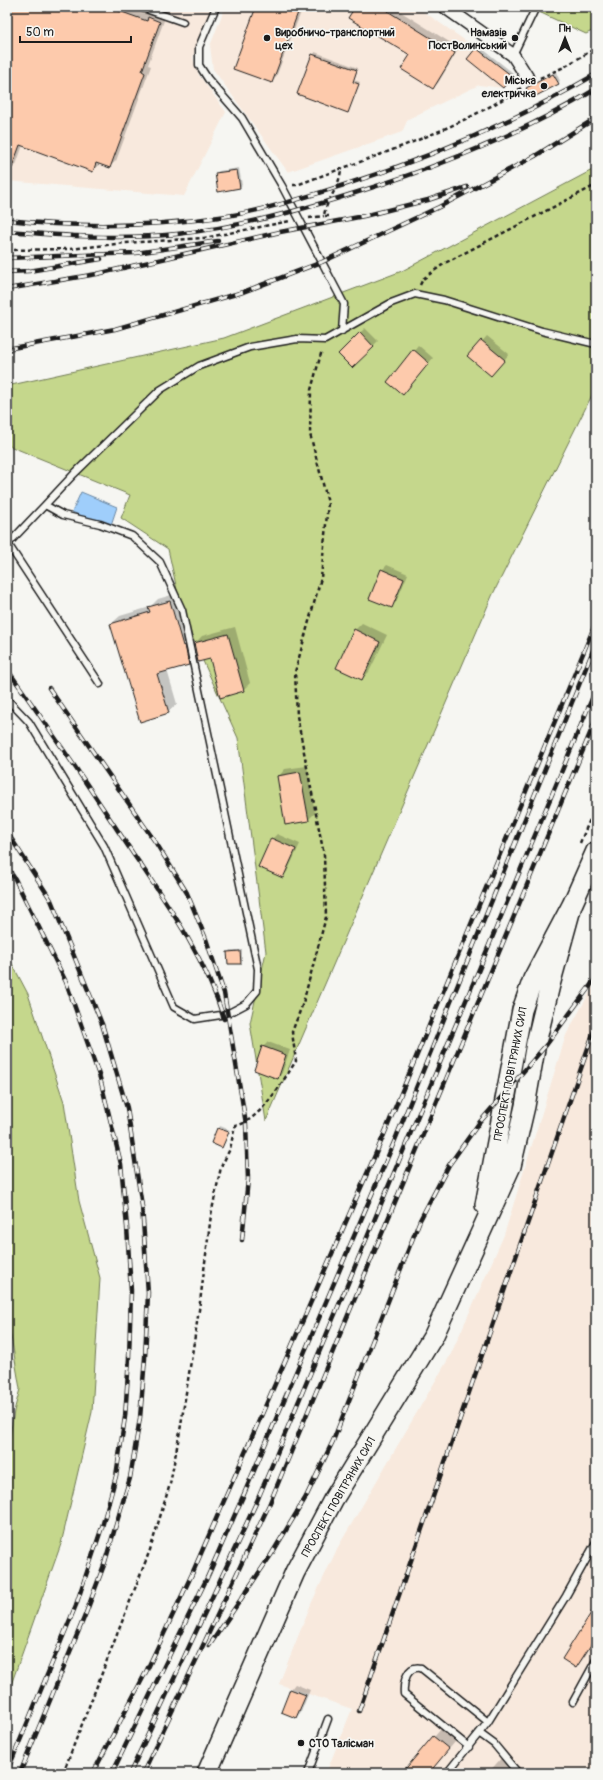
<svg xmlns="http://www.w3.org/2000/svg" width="603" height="1780" viewBox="0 0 603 1780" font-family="Pangolin,sans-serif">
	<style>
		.built { fill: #f8e9dd }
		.green { fill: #c5d78c; stroke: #707a54 }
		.water { fill: #9fcefb; stroke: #6b87a2 }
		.shadow { fill: #0003 }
		.building { fill: #fdcaac; stroke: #1c1c1c }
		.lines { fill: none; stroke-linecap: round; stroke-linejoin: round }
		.lane-casing { stroke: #1c1c1c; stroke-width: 9 }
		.street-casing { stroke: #1c1c1c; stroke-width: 15 }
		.primary-casing { stroke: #1c1c1c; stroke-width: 22 }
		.path { stroke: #1c1c1c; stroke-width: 2.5; stroke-dasharray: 4 3; stroke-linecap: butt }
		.lane { stroke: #f6f6f2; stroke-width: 6 }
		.street { stroke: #f6f6f2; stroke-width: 12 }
		.primary { stroke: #f6f6f2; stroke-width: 19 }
		.rail-casing { stroke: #1c1c1c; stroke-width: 4.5 }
		.rail { stroke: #f6f6f2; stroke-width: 3; stroke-dasharray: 9; stroke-linecap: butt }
		.poi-dot { fill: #1c1c1c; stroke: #f6f6f2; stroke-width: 1.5 }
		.labels { text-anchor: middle; stroke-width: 3.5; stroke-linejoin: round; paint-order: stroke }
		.poi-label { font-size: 11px; font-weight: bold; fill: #1c1c1c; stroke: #f6f6f2; text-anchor: start }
		.street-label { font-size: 11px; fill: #1c1c1c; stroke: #f6f6f2 }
	</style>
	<rect width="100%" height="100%" fill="#f6f6f2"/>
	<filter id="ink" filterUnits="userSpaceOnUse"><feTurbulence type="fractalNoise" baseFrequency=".025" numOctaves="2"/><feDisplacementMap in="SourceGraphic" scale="8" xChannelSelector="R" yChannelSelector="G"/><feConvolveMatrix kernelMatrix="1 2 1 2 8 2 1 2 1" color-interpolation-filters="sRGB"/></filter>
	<g filter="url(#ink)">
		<!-- built -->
		<path class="built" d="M7,7H212L195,48L193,58L199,75L226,112L184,196L7,181Z
			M225,7H417L476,48L512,76L503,88L479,85L408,119L402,132L288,172L213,69L210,46Z
			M596,981V1773H326L352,1709L279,1684L311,1604L338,1547L450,1356L504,1235L566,1035Z"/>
		<!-- green -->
		<path class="green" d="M541,7H596V29L586,34L539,12Z
			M596,168V387L492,596L266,1121L250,1023L266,952L238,738L183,617L168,549L121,518L130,495L7,445V386L224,338L402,271Z
			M7,954L28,994L64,1102L79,1201L100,1278L92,1412L61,1544L7,1696V1455L14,1411L20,1389L7,1313Z"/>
		<!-- water -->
		<path class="water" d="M81,492L117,507L110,528L72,512Z"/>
		<!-- shadow -->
		<path class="shadow" d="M7,7H132L153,15L156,11L166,15L148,65L151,66L116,161L109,167L100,164L93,170L23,145L16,165L10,171L7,170Z
			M257,7H303L276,77L272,82Z
			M357,7H393L459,48L438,83L433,87L411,55Z
			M479,46L513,73L505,84L468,59Z
			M315,52L358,68L354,80L360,82L348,111L299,94Z
			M556,72L560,81L558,83L528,88Z
			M239,168L242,185L240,187L216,173L219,171Z
			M365,328L378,341L352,367L339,354Z
			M487,336L509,354L496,370L469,356Z
			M418,345L433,358L403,394L414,350Z
			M387,565L408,574L396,602L391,607L370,598L382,570Z
			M178,593L195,643L202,636L235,627L250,683L243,690L210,657L197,655L188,664L167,670L177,704L168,712L111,624L120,616L150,607L158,599Z
			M362,623L387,635L369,672L362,679L355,630Z
			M307,766L315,813L308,820L278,777L285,769Z
			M277,834L300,844L287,872L282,877L272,839Z
			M230,950H242V961L240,963L228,952Z
			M268,1042L290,1050L282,1073L278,1078L263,1047Z
			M220,1126L230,1130L222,1146L212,1143Z
			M7,1499L11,1500L7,1513Z
			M596,1607V1639L583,1659L576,1667Z
			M295,1684L310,1690L301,1712L296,1717L282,1711L291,1689Z
			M441,1729L455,1742L429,1773H403Z
			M504,1755L524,1770L521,1773H488Z"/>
		<!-- building -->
		<path class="building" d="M7,7H108L147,21L148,17L160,22L142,71L145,73L110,168L96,163L93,172L20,145L9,175H7Z
			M256,7H300L272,83L233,69Z
			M355,7H381L455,53L433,89L401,69L410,55L348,18Z
			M476,48L512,76L503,88L467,59Z
			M312,54L357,70L353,82L359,84L348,113L297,94Z
			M553,74L559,84L532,98L526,88Z
			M237,170L240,188L218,192L215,173Z
			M360,332L374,347L352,368L338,354Z
			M481,340L505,360L491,376L467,356Z
			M413,349L429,363L403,395L387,382Z
			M381,569L404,579L392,608L369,599Z
			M170,601L183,646L185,645L189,665L157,674L169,713L140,722L110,624L150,612L148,607Z
			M354,629L380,642L362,680L336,668Z
			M228,634L244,691L220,698L210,659L198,662L194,643Z
			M300,772L309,821L285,825L277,776Z
			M271,838L296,849L283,878L258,867Z
			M240,951L241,964H228L227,952Z
			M262,1046L286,1055L278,1079L254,1070Z
			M217,1128L229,1132L222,1148L211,1143Z
			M596,1605V1637L576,1668L562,1659Z
			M290,1689L306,1695L296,1718L281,1712Z
			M433,1736L449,1749L429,1773H402Z"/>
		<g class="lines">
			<!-- lane casing -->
			<g class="lane-casing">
				<path id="lane" d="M140,7L183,22
					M216,7L199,47V65L208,79L242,118L282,186L344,304L342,331
					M513,55L536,7
					M45,505L8,544L100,684
					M7,699L29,722L104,846L174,1007L195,1019L227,1014L246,1004L257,991L258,969L182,610L160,562L132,536L100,524L63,515L45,505L74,474L160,390L199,366L250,347L297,339L325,340L391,303L415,294L444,300L542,331L596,344
					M573,1702L596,1660
					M479,1733L494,1744L518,1773
					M469,1747L404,1694C403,1682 407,1665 421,1668L488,1722
					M308,1773L328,1719
					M447,1773L488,1722L566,1596L596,1542"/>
			</g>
			<!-- street casing -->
			<g class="street-casing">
				<path id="street" d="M445,7L513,55L527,77"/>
			</g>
			<!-- primary casing -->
			<g class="primary-casing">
				<path id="primary" d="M485,1205L522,1010L533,979L572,905L596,851
					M207,1773L295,1572L333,1500L434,1335L511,1166L525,1106L536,1043L550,985L572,905"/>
			</g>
			<!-- path -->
			<path class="path" d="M540,78L564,67L596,48
				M293,185H297C373,156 452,133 521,88
				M329,216H324C326,199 340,189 341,168
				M309,218L324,216
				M7,250L69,249L125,243L204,238L290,221
				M420,285L423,279L445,263L596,185
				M580,843L596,805
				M63,1773L150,1550L170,1484L180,1431L199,1310L211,1215L221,1167L230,1149L235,1126C259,1122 283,1081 296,1061L292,1032L303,1003L326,917L324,855L297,716L295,672L321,578L328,503L310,434L311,390L322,350"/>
			<!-- lane -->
			<use href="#lane" class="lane"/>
			<!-- street -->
			<use href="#street" class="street"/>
			<!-- primary -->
			<use href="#primary" class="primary"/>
			<!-- rail casing -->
			<g class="rail-casing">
				<path id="rail" d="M7,220C81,228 153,227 227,216C266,210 306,197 344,185C432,157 516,121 596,74
					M7,231C64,236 120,240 177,234C240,227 298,211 358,192C440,166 522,134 596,89
					M7,258L136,253L218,241
					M7,272L29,271L101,259
					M7,289L97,274L280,232L364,216L428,200L467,187
					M7,349L115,329L243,292L322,262L439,207L535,156L596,118
					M7,669C50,729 91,790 132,852C168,905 205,957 224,1019
					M49,688L156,843L187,893L206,939L224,993L246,1124L248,1179L242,1240
					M7,832L51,900L102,1024L127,1108L142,1206L148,1293L145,1358L140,1418L130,1478L104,1565L86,1613L20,1773
					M7,867L15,879L66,982L100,1078L121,1164L127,1227L131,1291L129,1358L125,1417L116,1476L102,1527L76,1605L7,1772
					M209,1646L271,1555L306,1497L333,1441L420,1220L449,1165L479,1123L547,1044L596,978
					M359,1711L596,1025
					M93,1773L146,1672L192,1574L383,1137L596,622
					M112,1773L207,1578L244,1494L395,1140L596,643
					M130,1773L257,1501L596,689
					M143,1773L269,1505L596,719"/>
			</g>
			<!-- rail -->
			<use href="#rail" class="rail"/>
		</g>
	</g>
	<!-- markers -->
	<g class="poi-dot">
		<circle cx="267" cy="38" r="4"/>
		<circle cx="515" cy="38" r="4"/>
		<circle cx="544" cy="86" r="4"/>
		<circle cx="301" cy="1743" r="4"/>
	</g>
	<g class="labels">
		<!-- poi labels -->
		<g class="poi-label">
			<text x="275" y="36">Виробничо-транспортний<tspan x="275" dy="13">цех</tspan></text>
			<text x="507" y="36" text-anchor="end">Намазів<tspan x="507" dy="13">ПостВолинський</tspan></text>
			<text x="536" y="84" text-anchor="end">Міська<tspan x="536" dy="13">електричка</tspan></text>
			<text x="309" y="1747">СТО Талісман</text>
		</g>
		<!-- street labels -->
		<g class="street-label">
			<text transform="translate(510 1074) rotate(-79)" y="4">ПРОСПЕКТ ПОВІТРЯНИХ СИЛ</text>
			<text transform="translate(338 1497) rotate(-60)" y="4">ПРОСПЕКТ ПОВІТРЯНИХ СИЛ</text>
		</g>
	</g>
	<!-- margin -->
	<rect width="603" height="1780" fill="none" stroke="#f6f6f2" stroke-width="24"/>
	<rect x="12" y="12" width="579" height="1756" fill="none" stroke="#1c1c1c" stroke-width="1.5" filter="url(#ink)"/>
	<!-- north arrow -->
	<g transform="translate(565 38)" stroke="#f6f6f2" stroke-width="3" paint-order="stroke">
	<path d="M0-3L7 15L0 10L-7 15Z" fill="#1c1c1c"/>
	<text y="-6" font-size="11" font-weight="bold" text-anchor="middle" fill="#1c1c1c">Пн</text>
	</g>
	<!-- scale -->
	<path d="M20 36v6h111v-6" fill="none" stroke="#1c1c1c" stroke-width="2"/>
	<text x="26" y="36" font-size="12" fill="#1c1c1c" stroke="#f6f6f2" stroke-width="3" paint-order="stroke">50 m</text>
</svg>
